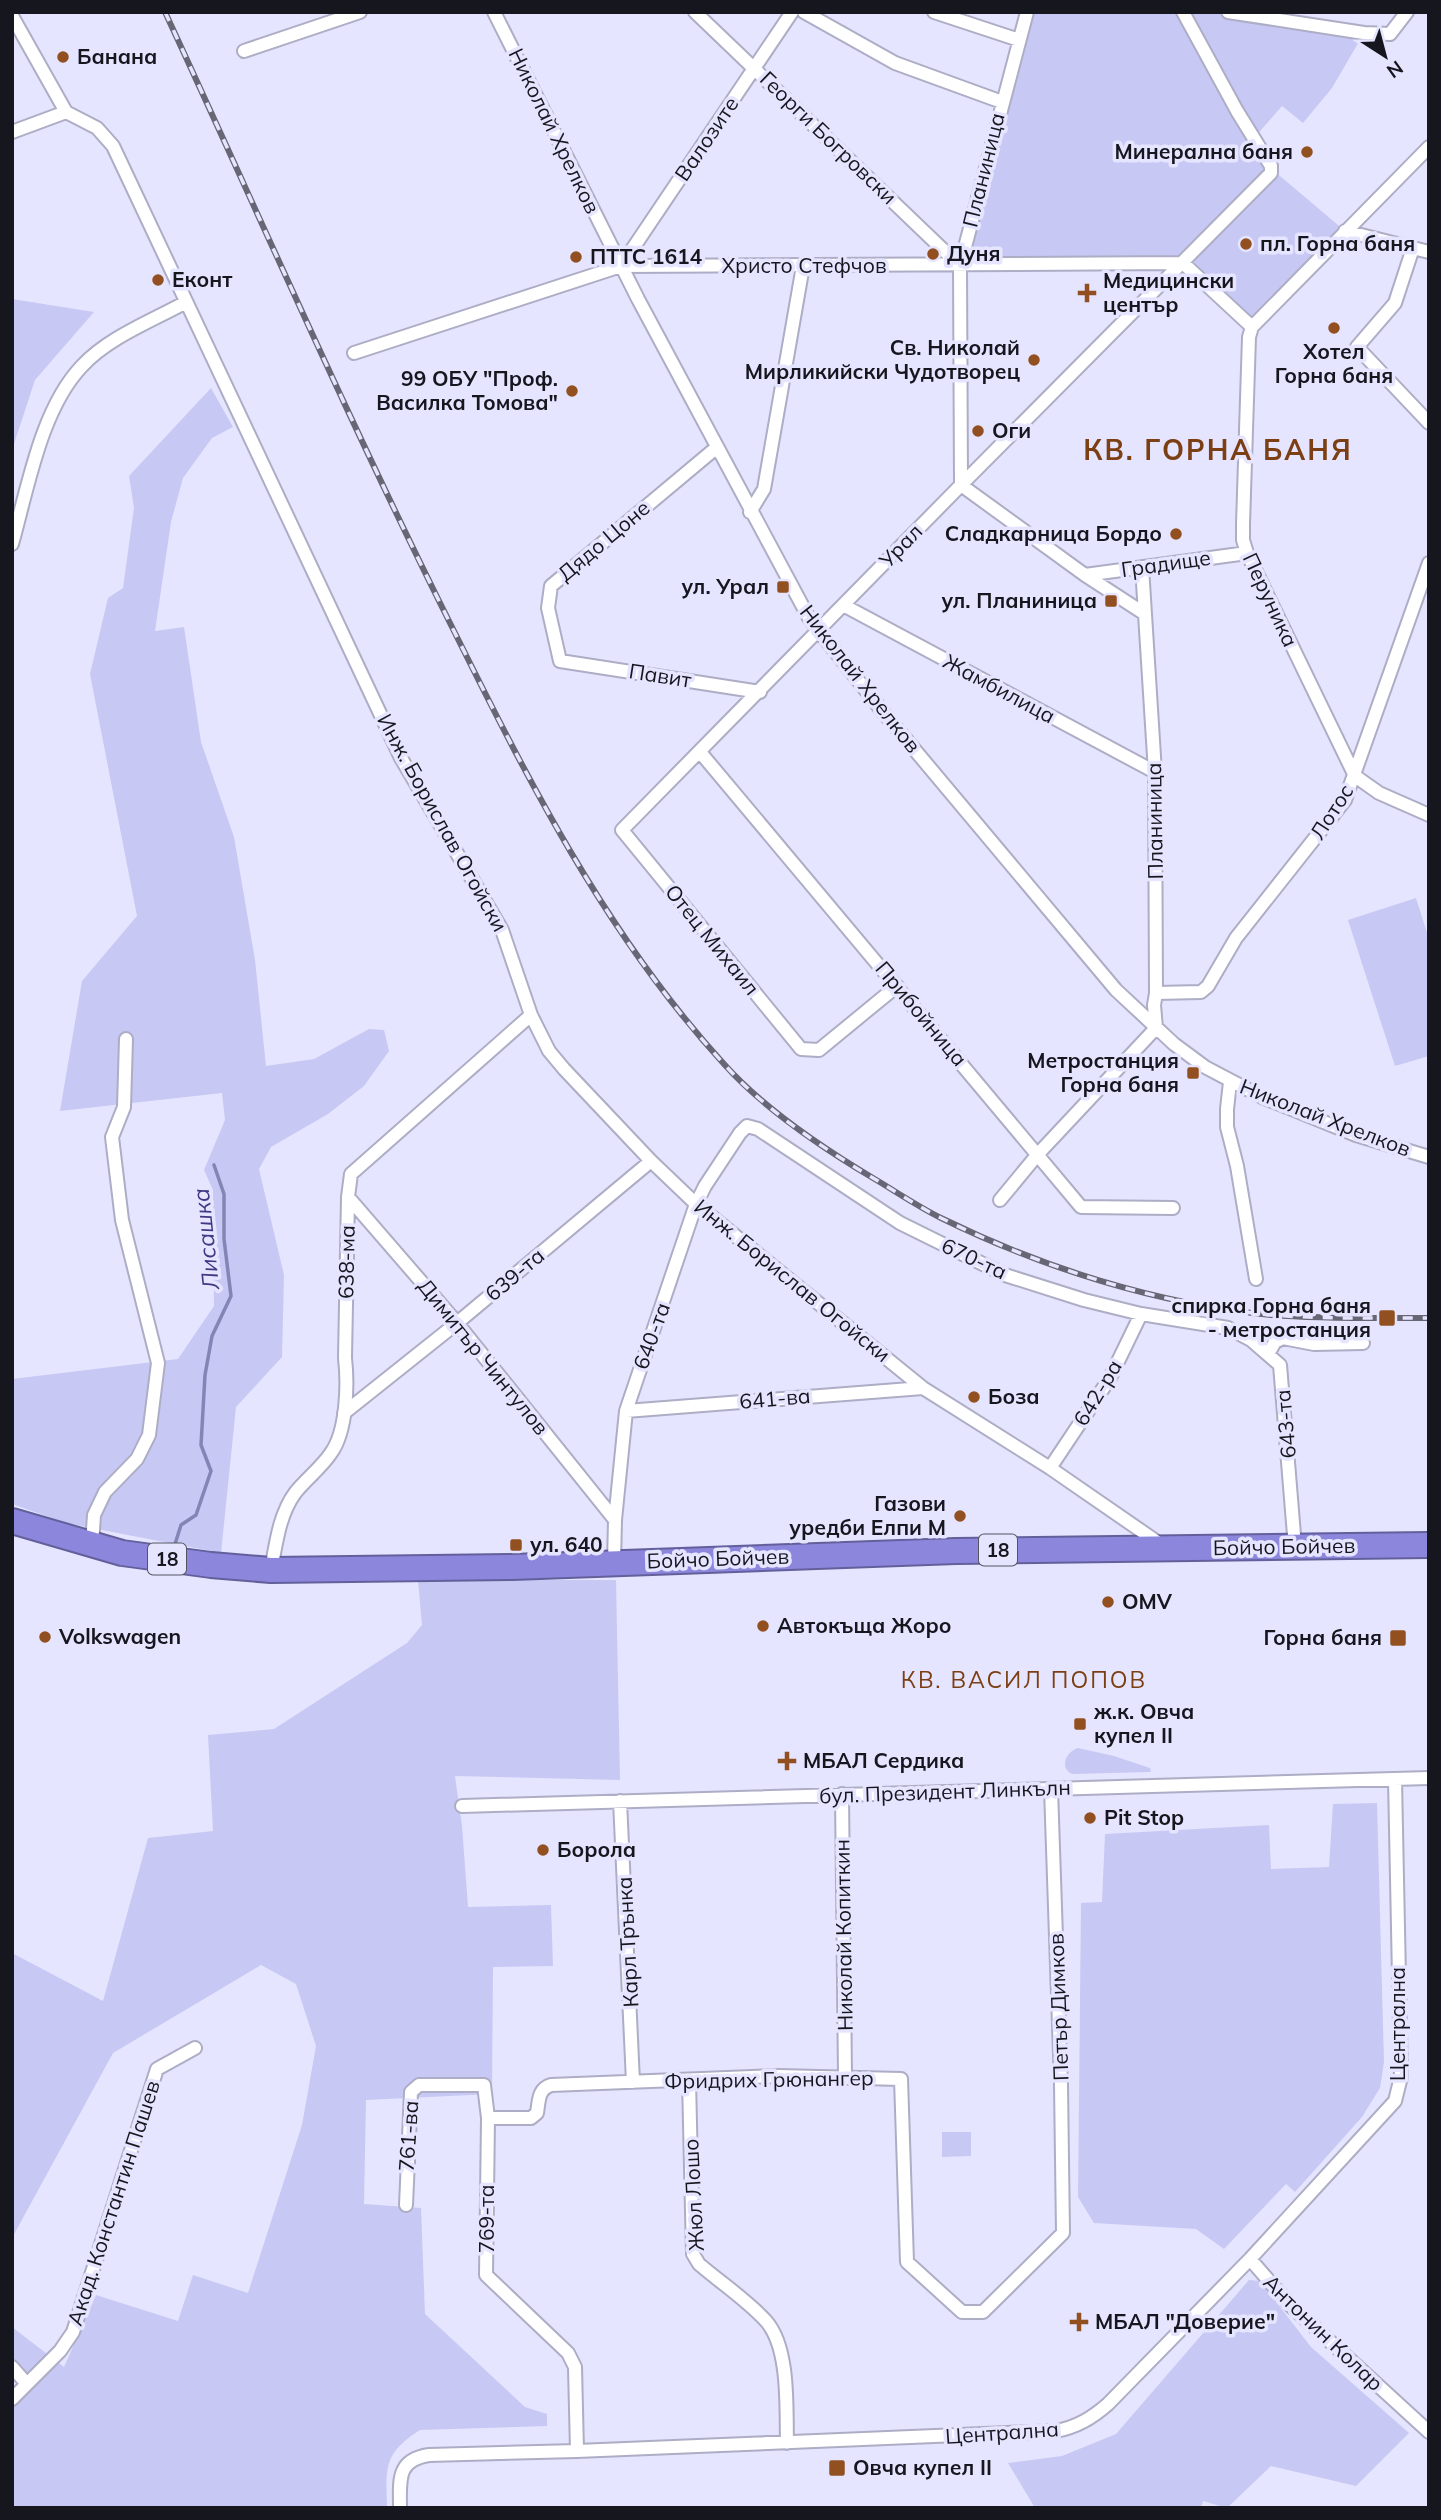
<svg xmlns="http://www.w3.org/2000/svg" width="1441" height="2520" viewBox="0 0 1441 2520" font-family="Mulish,sans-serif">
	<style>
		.green { fill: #c8c8f4 }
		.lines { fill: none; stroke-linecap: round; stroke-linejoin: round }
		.stream { stroke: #8585b5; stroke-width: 3.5 }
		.street-casing { stroke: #adadc5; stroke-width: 16 }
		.highway-casing { stroke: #635f9a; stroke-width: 28 }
		.street { stroke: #fff; stroke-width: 12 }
		.highway { stroke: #8c87dd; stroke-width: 24 }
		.rail-casing { stroke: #666675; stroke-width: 6 }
		.rail { stroke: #e5e5ff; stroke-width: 3.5; stroke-dasharray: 10; stroke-linecap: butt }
		.poi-dot { fill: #924f20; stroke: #e5e5ff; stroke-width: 2.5 }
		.labels { text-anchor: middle; stroke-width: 7; stroke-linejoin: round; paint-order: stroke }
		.shield { fill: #e5e5ff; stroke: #545462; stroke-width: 2 }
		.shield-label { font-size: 19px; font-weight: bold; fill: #16161f }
		.poi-label { font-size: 21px; font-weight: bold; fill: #16161f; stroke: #e5e5ff; text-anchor: start }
		.street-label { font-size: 21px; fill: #16161f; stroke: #e5e5ff }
		.water-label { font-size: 23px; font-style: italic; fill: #423884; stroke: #e5e5ff }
		.neighbourhood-label { font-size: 23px; letter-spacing: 2px; fill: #7c3f13; stroke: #e5e5ff }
		.district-label { font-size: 28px; font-weight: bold; letter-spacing: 2px; fill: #7c3f13; stroke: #e5e5ff }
	</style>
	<rect width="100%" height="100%" fill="#e5e5ff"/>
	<!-- green -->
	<path class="green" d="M1027,12H1228L1364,33L1332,88L1303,123L1282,106L1254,138L1273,170L1345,231L1252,327L1183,263L960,266Z
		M12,299L94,312L35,380L12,450Z
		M211,388L233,427L212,438L183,478L171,522L155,631L184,627L201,742L234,837L255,960L266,1066L314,1059L369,1029L384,1030L389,1051L364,1086L328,1114L271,1147L259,1169L284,1275L282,1357L236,1407L221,1553L66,1523L12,1504V1379L178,1359L214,1306L213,1190L204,1170L225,1120L222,1093L60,1111L82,981L137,916L90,674L108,598L123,588L134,508L129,476Z
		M1416,898L1429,939V1056L1395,1066L1348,920Z
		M418,1580H616L620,1780L455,1776L462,1826L468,1907L551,1905L553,1966L493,1967L492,2094L366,2100L364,2204L421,2208L425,2314L525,2407L547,2414V2426L420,2430C383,2454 386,2467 387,2508H12V2399L26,2384L12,2367V2327L64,2367L96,2295L178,2321L193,2275L248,2293L302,2125L316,2046L296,1984L261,1965L113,2053L12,2238V1953L103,2001L148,1838L213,1831L208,1735L274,1729L407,1643L422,1625Z
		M1078,1748L1114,1756L1150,1768L1151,1772L1072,1774C1059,1767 1066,1752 1078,1748Z
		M1377,1803L1384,2062L1380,2088L1362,2117L1295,2192L1286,2184L1224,2249L1196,2229L1094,2223L1078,2197L1081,1903L1102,1902L1105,1834L1269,1825L1271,1869L1329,1867L1333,1804Z
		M942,2132H971V2156L942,2157Z
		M1249,2280L1260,2281L1311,2347L1409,2433L1356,2486L1271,2466L1227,2508L1203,2501L1201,2508H1035L1008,2463L1062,2456L1116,2434Z"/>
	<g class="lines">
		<!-- stream -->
		<path class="stream" d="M175,1544L181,1525L196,1515L211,1471L201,1445L205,1375L212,1336L231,1296L224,1239V1194L214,1165"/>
		<!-- street casing -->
		<g class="street-casing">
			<path id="street" d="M494,12L638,299L809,618L883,712L1116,990L1174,1044L1205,1067L1262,1097L1356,1135L1429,1157
				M695,12L960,266
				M804,12L895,63L1002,102
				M934,12L1019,40
				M1228,12L1364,33L1390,34L1407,12
				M12,16L66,112L97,128L113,146L401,758L502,930L531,1015L549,1051L564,1069L651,1161L696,1204L923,1388L1050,1468L1163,1546
				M244,51L360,12
				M12,132L66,112
				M1429,147L1252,327L1249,337L1243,524V540L1247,553L1355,776L1379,793L1429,815
				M1345,231L1429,252
				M1413,248L1395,303L1357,347L1429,423
				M1183,263L1252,327
				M621,266L792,12
				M354,353L621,266L1183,263
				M716,448L551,586L548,608L560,661L760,692
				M961,485L960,266L1027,12
				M961,485L1085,575L1145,614
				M750,512L764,489L803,266
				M12,544C28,487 41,409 82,366C109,337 152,321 186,302
				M1142,567L1155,772L1156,993L1154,1005L1156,1028
				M1085,575L1247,553
				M843,605L1155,772
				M700,752L1081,1207L1173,1208
				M897,986L819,1050L801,1049L622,830L961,485L1271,173V166L1237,111L1183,12
				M1156,993L1201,992L1208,986L1236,938L1345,800L1429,563
				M1230,1082L1227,1109V1127L1237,1166L1256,1279
				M348,1197L457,1323L615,1520
				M1000,1200L1038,1154L1156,1028
				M1268,1354L1275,1342L1283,1338L1314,1344L1363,1343
				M626,1411L923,1388
				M344,1413L457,1323L651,1161
				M1050,1468L1110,1378L1141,1314
				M92,1544L94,1515L105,1492L137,1459L149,1435L158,1363L122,1220L112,1137L124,1107L126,1039
				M614,1563L615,1520L626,1411L696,1204L705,1186L740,1133L747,1126L758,1129L900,1223L1005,1275L1084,1300L1141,1314L1228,1328L1251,1340L1280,1365L1295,1547
				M271,1570C276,1544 279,1515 295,1493C306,1479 321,1468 331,1453C347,1431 348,1384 345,1358L348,1197L351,1174L531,1015
				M842,1794L845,2076
				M620,1801L633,2082
				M462,1806L1429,1778
				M689,2080L693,2254L699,2264C721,2283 747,2300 766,2321C790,2348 786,2409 787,2443
				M488,2118H531L537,2113C539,2101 538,2089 551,2085L778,2076L901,2079L907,2262L962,2312H983L1063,2233L1061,2085L1051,1789
				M406,2205L411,2092L419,2085H484L488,2118L486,2275L568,2353L575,2367L577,2451
				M1250,2259L1290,2305L1429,2432
				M12,2367L27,2384
				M12,2399L60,2351L73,2332L157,2069L195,2048
				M400,2508C400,2481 396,2460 429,2455L577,2451L1056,2431C1077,2427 1092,2418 1108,2404L1250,2259L1395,2101L1401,2077L1395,1779"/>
		</g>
		<!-- highway casing -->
		<g class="highway-casing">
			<path id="highway" d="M12,1521L122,1553L211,1565L271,1570L512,1567L956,1551L1429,1545"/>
		</g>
		<!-- street -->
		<use href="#street" class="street"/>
		<!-- highway -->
		<use href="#highway" class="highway"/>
		<!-- rail casing -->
		<g class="rail-casing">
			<path id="rail" d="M165,12C259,215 349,421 449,621C527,778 605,934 724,1064C764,1109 821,1147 873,1178C895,1191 917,1206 941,1218C1043,1268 1157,1304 1271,1315C1323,1319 1376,1318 1429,1318"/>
		</g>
		<!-- rail -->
		<use href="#rail" class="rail"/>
	</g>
	<!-- markers -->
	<g class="poi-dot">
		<circle cx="63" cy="57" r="7"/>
		<circle cx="1307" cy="152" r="7"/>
		<circle cx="1246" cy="244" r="7"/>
		<circle cx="933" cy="254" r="7"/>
		<circle cx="576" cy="257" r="7"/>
		<circle cx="158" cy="280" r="7"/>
		<path d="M1083.5 282.5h7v7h7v7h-7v7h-7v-7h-7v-7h7z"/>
		<circle cx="1334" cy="328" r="7"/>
		<circle cx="1034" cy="360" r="7"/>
		<circle cx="572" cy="391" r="7"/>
		<circle cx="978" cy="431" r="7"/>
		<circle cx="1176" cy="534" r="7"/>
		<rect x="776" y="580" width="14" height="14" rx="3.5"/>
		<rect x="1104" y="594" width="14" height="14" rx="3.5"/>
		<rect x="1186" y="1066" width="14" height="14" rx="3.5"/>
		<rect x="1378" y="1309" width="18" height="18" rx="3.5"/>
		<circle cx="974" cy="1397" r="7"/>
		<circle cx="960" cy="1516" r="7"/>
		<rect x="509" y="1538" width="14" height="14" rx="3.5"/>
		<circle cx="1108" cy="1602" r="7"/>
		<circle cx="763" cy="1626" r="7"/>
		<circle cx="45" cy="1637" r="7"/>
		<rect x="1389" y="1629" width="18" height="18" rx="3.5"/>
		<rect x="1073" y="1717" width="14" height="14" rx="3.5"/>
		<path d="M783.5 1750.5h7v7h7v7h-7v7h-7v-7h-7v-7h7z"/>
		<circle cx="1090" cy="1818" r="7"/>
		<circle cx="543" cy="1850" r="7"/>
		<path d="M1075.5 2311.5h7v7h7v7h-7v7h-7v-7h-7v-7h7z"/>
		<rect x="828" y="2459" width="18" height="18" rx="3.5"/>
	</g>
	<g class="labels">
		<!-- shield labels -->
		<g class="shield">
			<rect x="979" y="1534.5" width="38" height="31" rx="5"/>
			<rect x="148" y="1543.5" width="38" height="31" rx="5"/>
		</g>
		<g class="shield-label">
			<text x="998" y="1557">18</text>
			<text x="167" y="1566">18</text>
		</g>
		<!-- poi labels -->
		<g class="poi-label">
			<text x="77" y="64">Банана</text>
			<text x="1293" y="159" text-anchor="end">Минерална баня</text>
			<text x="1260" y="251">пл. Горна баня</text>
			<text x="947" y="261">Дуня</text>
			<text x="590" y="264">ПТТС 1614</text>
			<text x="172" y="287">Еконт</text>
			<text x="1103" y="288">Медицински<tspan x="1103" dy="24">център</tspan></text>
			<text x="1020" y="355" text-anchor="end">Св. Николай<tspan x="1020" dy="24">Мирликийски Чудотворец</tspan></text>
			<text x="1334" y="359" text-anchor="middle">Хотел<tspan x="1334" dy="24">Горна баня</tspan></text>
			<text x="558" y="386" text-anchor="end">99 ОБУ "Проф.<tspan x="558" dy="24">Василка Томова"</tspan></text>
			<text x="992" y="438">Оги</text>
			<text x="1162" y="541" text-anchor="end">Сладкарница Бордо</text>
			<text x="769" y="594" text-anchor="end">ул. Урал</text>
			<text x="1097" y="608" text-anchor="end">ул. Планиница</text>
			<text x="1179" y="1068" text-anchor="end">Метростанция<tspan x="1179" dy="24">Горна баня</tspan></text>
			<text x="1371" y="1313" text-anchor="end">спирка Горна баня<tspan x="1371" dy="24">- метростанция</tspan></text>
			<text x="988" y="1404">Боза</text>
			<text x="946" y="1511" text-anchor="end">Газови<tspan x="946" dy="24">уредби Елпи М</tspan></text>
			<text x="530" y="1552">ул. 640</text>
			<text x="1122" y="1609">OMV</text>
			<text x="777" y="1633">Автокъща Жоро</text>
			<text x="59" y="1644">Volkswagen</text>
			<text x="1382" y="1645" text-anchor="end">Горна баня</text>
			<text x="1094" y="1719">ж.к. Овча<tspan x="1094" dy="24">купел II</tspan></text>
			<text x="803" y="1768">МБАЛ Сердика</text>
			<text x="1104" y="1825">Pit Stop</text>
			<text x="557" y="1857">Борола</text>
			<text x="1095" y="2329">МБАЛ "Доверие"</text>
			<text x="853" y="2475">Овча купел II</text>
		</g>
		<!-- street labels -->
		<g class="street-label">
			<text transform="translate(554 131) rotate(64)" y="7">Николай Хрелков</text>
			<text transform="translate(828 138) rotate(44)" y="7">Георги Богровски</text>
			<text transform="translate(707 139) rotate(-56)" y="7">Валозите</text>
			<text transform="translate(984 170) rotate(-76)" y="7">Планиница</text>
			<text x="804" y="273">Христо Стефчов</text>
			<text transform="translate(604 541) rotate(-40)" y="7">Дядо Цоне</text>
			<text transform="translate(901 546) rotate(-46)" y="7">Урал</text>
			<text transform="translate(1166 564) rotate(-8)" y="7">Градище</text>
			<text transform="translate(1270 600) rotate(65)" y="7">Перуника</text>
			<text transform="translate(660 676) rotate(9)" y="7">Павит</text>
			<text transform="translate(860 679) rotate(52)" y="7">Николай Хрелков</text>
			<text transform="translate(999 689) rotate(28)" y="7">Жамбилица</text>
			<text transform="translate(1332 812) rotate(-57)" y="7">Лотос</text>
			<text transform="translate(1155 821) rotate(-91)" y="7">Планиница</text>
			<text transform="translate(442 823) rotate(61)" y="7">Инж. Борислав Огойски</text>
			<text transform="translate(712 940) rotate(51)" y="7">Отец Михаил</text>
			<text transform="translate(921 1014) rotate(50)" y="7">Прибойница</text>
			<text transform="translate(1325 1118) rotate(21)" y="7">Николай Хрелков</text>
			<text transform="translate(974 1259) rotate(25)" y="7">670-та</text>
			<text transform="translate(347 1262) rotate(-89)" y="7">638-ма</text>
			<text transform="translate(515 1275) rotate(-40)" y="7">639-та</text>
			<text transform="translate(792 1281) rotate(39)" y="7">Инж. Борислав Огойски</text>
			<text transform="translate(652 1336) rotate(-70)" y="7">640-та</text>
			<text transform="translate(483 1357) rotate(51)" y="7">Димитър Чинтулов</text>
			<text transform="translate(1098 1393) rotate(-59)" y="7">642-ра</text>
			<text transform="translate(775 1399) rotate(-5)" y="7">641-ва</text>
			<text transform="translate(1286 1424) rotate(-95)" y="7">643-та</text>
			<text transform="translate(1284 1547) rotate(-1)" y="7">Бойчо Бойчев</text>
			<text transform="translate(718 1559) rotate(-2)" y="7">Бойчо Бойчев</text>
			<text transform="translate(945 1792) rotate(-2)" y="7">бул. Президент Линкълн</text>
			<text transform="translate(844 1935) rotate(-91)" y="7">Николай Копиткин</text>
			<text transform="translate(628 1942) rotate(-93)" y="7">Карл Трънка</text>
			<text transform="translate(1059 2007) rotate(-92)" y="7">Петър Димков</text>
			<text transform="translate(1398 2024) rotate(-90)" y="7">Централна</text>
			<text transform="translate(769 2080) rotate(-1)" y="7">Фридрих Грюнангер</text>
			<text transform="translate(409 2136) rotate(-86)" y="7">761-ва</text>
			<text transform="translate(694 2195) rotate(-93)" y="7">Жюл Лошо</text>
			<text transform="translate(114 2203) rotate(-72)" y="7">Акад. Константин Пашев</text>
			<text transform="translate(487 2219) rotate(-90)" y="7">769-та</text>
			<text transform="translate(1323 2333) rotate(44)" y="7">Антонин Колар</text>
			<text transform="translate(1002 2433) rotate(-4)" y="7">Централна</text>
		</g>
		<!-- water labels -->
		<g class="water-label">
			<text transform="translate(206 1239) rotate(-96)" y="8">Лисашка</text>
		</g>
		<!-- neighbourhood labels -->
		<g class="neighbourhood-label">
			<text x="1024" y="1688">КВ. ВАСИЛ ПОПОВ</text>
		</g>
		<!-- district labels -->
		<g class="district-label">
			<text x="1218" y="460">КВ. ГОРНА БАНЯ</text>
		</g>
	</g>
	<!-- border -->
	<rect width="1441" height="2520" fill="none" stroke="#16161f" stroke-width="28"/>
	<!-- north arrow -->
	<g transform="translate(1385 56) rotate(144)" stroke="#e5e5ff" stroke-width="5" paint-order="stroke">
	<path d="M0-5L12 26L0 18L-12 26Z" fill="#16161f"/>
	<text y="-10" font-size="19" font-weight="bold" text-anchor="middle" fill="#16161f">N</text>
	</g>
</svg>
